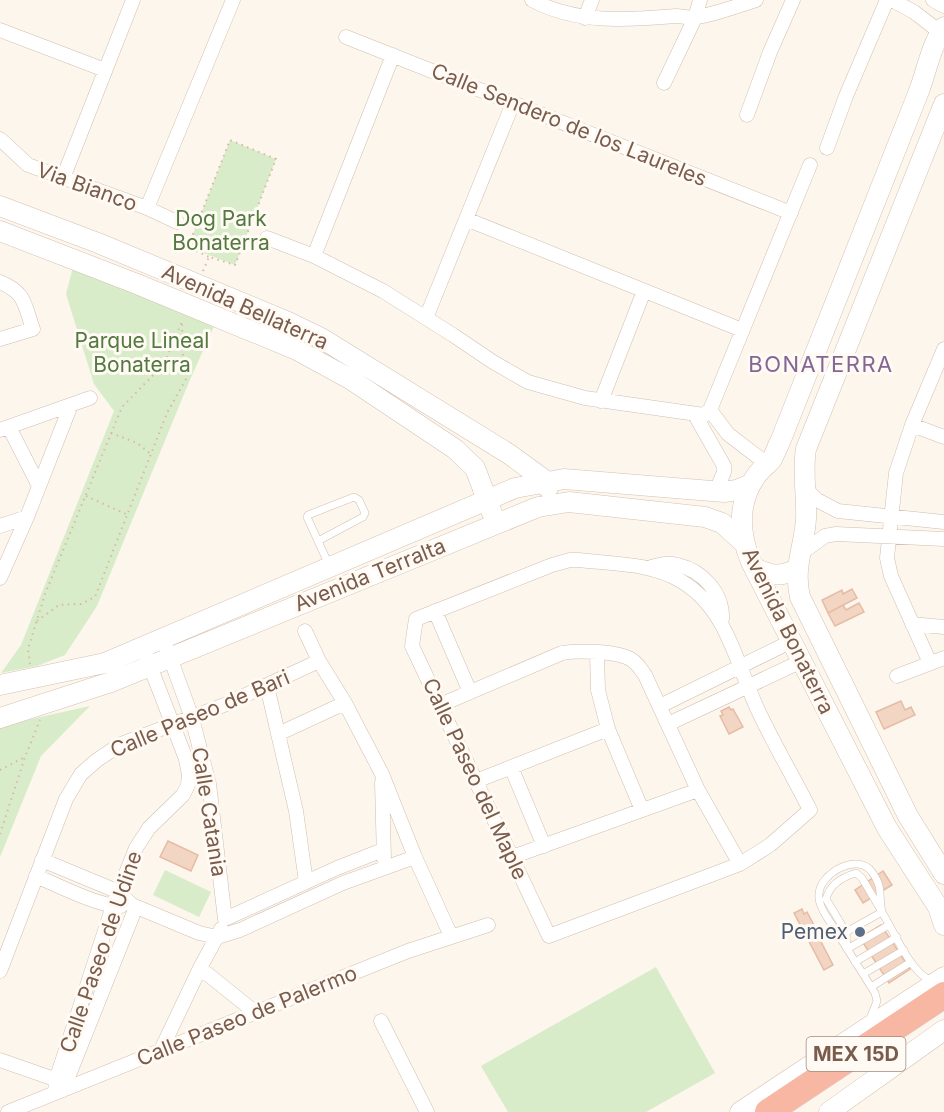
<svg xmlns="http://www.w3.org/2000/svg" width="944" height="1112" viewBox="0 0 944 1112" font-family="Inter,sans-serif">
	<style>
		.green { fill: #d8ecc9 }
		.building { fill: #f3d5c3; stroke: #e6bba3; stroke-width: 1.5 }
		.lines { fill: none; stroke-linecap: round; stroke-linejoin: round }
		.lane-casing { stroke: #d1beb0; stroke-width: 8 }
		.street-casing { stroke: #d1beb0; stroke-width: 15 }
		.secondary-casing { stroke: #d6c0b0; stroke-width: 21 }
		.highway-casing { stroke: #dad1cd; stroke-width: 27 }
		.path { stroke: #d9b8a5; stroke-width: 2; stroke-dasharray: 1.5 4.5; stroke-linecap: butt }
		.lane { stroke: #fff; stroke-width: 7 }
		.street { stroke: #fff; stroke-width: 14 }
		.secondary { stroke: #fff; stroke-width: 20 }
		.highway { stroke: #f7b7a3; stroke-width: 26 }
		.service-dot { fill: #5c6f8a; stroke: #fffaf3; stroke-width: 2 }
		.labels { text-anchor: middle; stroke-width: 6; stroke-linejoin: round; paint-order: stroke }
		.shield { fill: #fffaf3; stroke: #a28b7f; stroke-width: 1.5 }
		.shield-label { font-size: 20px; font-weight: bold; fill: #7a5c4d }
		.street-label { font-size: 21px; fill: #7a5c4d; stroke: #fffaf3 }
		.park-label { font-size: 21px; fill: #537a41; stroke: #fffaf3 }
		.service-label { font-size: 21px; fill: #4e5e75; stroke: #fffaf3; text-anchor: end }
		.neighbourhood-label { font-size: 22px; letter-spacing: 1.5px; fill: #846695; stroke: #fffaf3 }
	</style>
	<rect width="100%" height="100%" fill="#fdf6ec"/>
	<!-- green -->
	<path class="green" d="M230,140L276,159L235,265L188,247Z
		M73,267L215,324L189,382L97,606L65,655L37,666L1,673L21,645L114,411L94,384L66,294Z
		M90,706L41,756L0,857V726Z
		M165,870L211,892L199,917L153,895Z
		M656,967L715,1073L646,1112H508L481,1066Z"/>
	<!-- building -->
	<path class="building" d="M852,589L857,598L828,613L822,600L842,590L843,594Z
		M859,603L864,612L835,626L828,613L843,605L846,610Z
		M901,701L905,710L911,707L915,715L884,729L876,712Z
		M729,707L731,710L733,709L743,727L729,734L720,716L723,715L721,711Z
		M168,841L198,855L191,871L160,857Z
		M883,871L892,885L863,903L855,890Z
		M802,909L804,914L807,912L816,929L812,931L817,941L820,940L833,965L824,970L794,913Z
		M881,925L910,969L889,983L860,938Z"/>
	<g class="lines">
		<!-- lane casing -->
		<g class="lane-casing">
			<path id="lane" d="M318,541L363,517L365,513L359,500L354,497L308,515L307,517L329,565
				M839,936C833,925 817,907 819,894C820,873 858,852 872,872C884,888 878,896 882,912C893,930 912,975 931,980
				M855,962L897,937
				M863,974L904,950
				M871,987L911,962
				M870,1019L877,1001L875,993L839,936L882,912L862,878L856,873C842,877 830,884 826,899L846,932L847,949L889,925"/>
		</g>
		<!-- street casing -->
		<g class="street-casing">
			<path id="street" d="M532,0C577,24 627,20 676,16C683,16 691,19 698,17C718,13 737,6 756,0
				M892,0L914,12L940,32
				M933,0L944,6
				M585,18L592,0
				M0,30L105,70
				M346,37L791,213
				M664,83L695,18L700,0
				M747,115L770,52L793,0
				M0,139L28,165L147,208L177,222
				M827,148L846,96L887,0
				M63,178L133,0
				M147,208L233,0
				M466,219L742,330
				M267,238L314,256L383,291L453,335L493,362L528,382L585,398L704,415L710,410L810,165
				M314,256L393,55
				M0,282C26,293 24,304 33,329L0,339
				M426,318L513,103
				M601,401L644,291
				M710,410L728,434L767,464
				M695,415L724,466V472L716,491
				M912,425L944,437
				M9,427L39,486
				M0,430L90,398
				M805,488L817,500L838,511L944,522
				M0,526L27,517
				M800,554L825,536L836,534L944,539
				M570,560H579C613,564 651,563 681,581C727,608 736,663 757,708C773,743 793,776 810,810L770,845L740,864L549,936L412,646L416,619L552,565Z
				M651,567C659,565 669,562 678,565C703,571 723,593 722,619
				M0,578L27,517L71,405
				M435,611L470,692
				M912,624L944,627
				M305,631L319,661L345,703L382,774L415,857L451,936
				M167,649L192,718L209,784L225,919
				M597,653L598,690L608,729L642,810
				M930,663L891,576L887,558L896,473L912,425L944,349
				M897,676L944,658
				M267,686L296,811L306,882
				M440,705L562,653C578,650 619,651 632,660C638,664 641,670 645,675L698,790L740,864
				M660,706L792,641
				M668,724L802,661
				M278,734L345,703
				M511,767L544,846
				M476,781L608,729
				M382,782L384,859
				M512,857L698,790
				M42,860L119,892L132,905L199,933L217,937L240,930L343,883L415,857
				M36,876C57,885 100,907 121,906
				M225,919L337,868L383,850
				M200,968L256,1013
				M0,971L66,799L81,774L97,760L121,744L224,705L319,661
				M381,1021L427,1112
				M160,1052L200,968L221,929
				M0,1060L63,1082
				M63,1090L136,907
				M55,1093L56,1080L82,1001L113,906L136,848L149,828L183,795L188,785L189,775L186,759L143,648
				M8,1112L408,951L488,925"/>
		</g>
		<!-- secondary casing -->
		<g class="secondary-casing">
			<path id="secondary" d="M944,27C931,46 927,69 919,91L780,442C777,447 775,454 772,459C767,465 760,470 756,476C737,503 739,533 751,562L887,828L938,907L944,925
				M944,104L806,449C802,472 807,495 806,519C804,548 793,567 800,597L908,816L944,874
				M0,206L98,243L288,322L321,338L509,454L546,481L548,488
				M0,231L137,284L297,350L350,379L455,449L475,468L492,513
				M755,568C771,576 781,577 797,569
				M0,685L105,663L515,488L564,479L724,492L737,490L751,484
				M0,718L111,682L538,507L569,502L705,517L722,523L744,543
				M740,1112L944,977
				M829,1112L944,1030"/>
		</g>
		<!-- highway casing -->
		<g class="highway-casing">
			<path id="highway" d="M768,1112L944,995"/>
		</g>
		<!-- path -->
		<path class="path" d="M203,271L209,257L235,265L276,159L230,140L188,247L209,257
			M182,324L183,360
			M111,433L137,443L151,454
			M86,496L126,514
			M37,621L59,605L81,604L95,597L167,413L186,379L183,360L164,364
			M30,664L28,649L45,594L122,407L164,364L183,319
			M0,770L25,757
			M0,834L25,757L40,720"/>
		<!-- lane -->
		<use href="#lane" class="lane"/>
		<!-- street -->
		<use href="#street" class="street"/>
		<!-- secondary -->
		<use href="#secondary" class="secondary"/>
		<!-- highway -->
		<use href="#highway" class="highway"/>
	</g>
	<!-- markers -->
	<circle class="service-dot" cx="860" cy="932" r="6"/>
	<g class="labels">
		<!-- shield labels -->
		<rect class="shield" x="806.5" y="1037" width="99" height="34" rx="4.5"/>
		<g class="shield-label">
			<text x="856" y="1061">MEX 15D</text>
		</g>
		<!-- street labels -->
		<g class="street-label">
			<text transform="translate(569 125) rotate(22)" y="7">Calle Sendero de los Laureles</text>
			<text transform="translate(87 187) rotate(20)" y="7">Via Bianco</text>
			<text transform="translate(245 307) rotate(24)" y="7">Avenida Bellaterra</text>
			<text transform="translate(370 575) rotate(-22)" y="7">Avenida Terralta</text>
			<text transform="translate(788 631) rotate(64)" y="7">Avenida Bonaterra</text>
			<text transform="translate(200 714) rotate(-23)" y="7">Calle Paseo de Bari</text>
			<text transform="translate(475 779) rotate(65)" y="7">Calle Paseo del Maple</text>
			<text transform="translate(209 812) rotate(81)" y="7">Calle Catania</text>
			<text transform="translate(101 952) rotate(-71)" y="7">Calle Paseo de Udine</text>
			<text transform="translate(247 1016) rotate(-22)" y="7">Calle Paseo de Palermo</text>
		</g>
		<!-- park labels -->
		<g class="park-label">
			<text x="221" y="226">Dog Park<tspan x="221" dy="24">Bonaterra</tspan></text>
			<text x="142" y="348">Parque Lineal<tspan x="142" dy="24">Bonaterra</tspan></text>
		</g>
		<!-- service labels -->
		<g class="service-label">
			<text x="848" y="939">Pemex</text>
		</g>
		<!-- neighbourhood labels -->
		<g class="neighbourhood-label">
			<text x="821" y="372">BONATERRA</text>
		</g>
	</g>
</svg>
